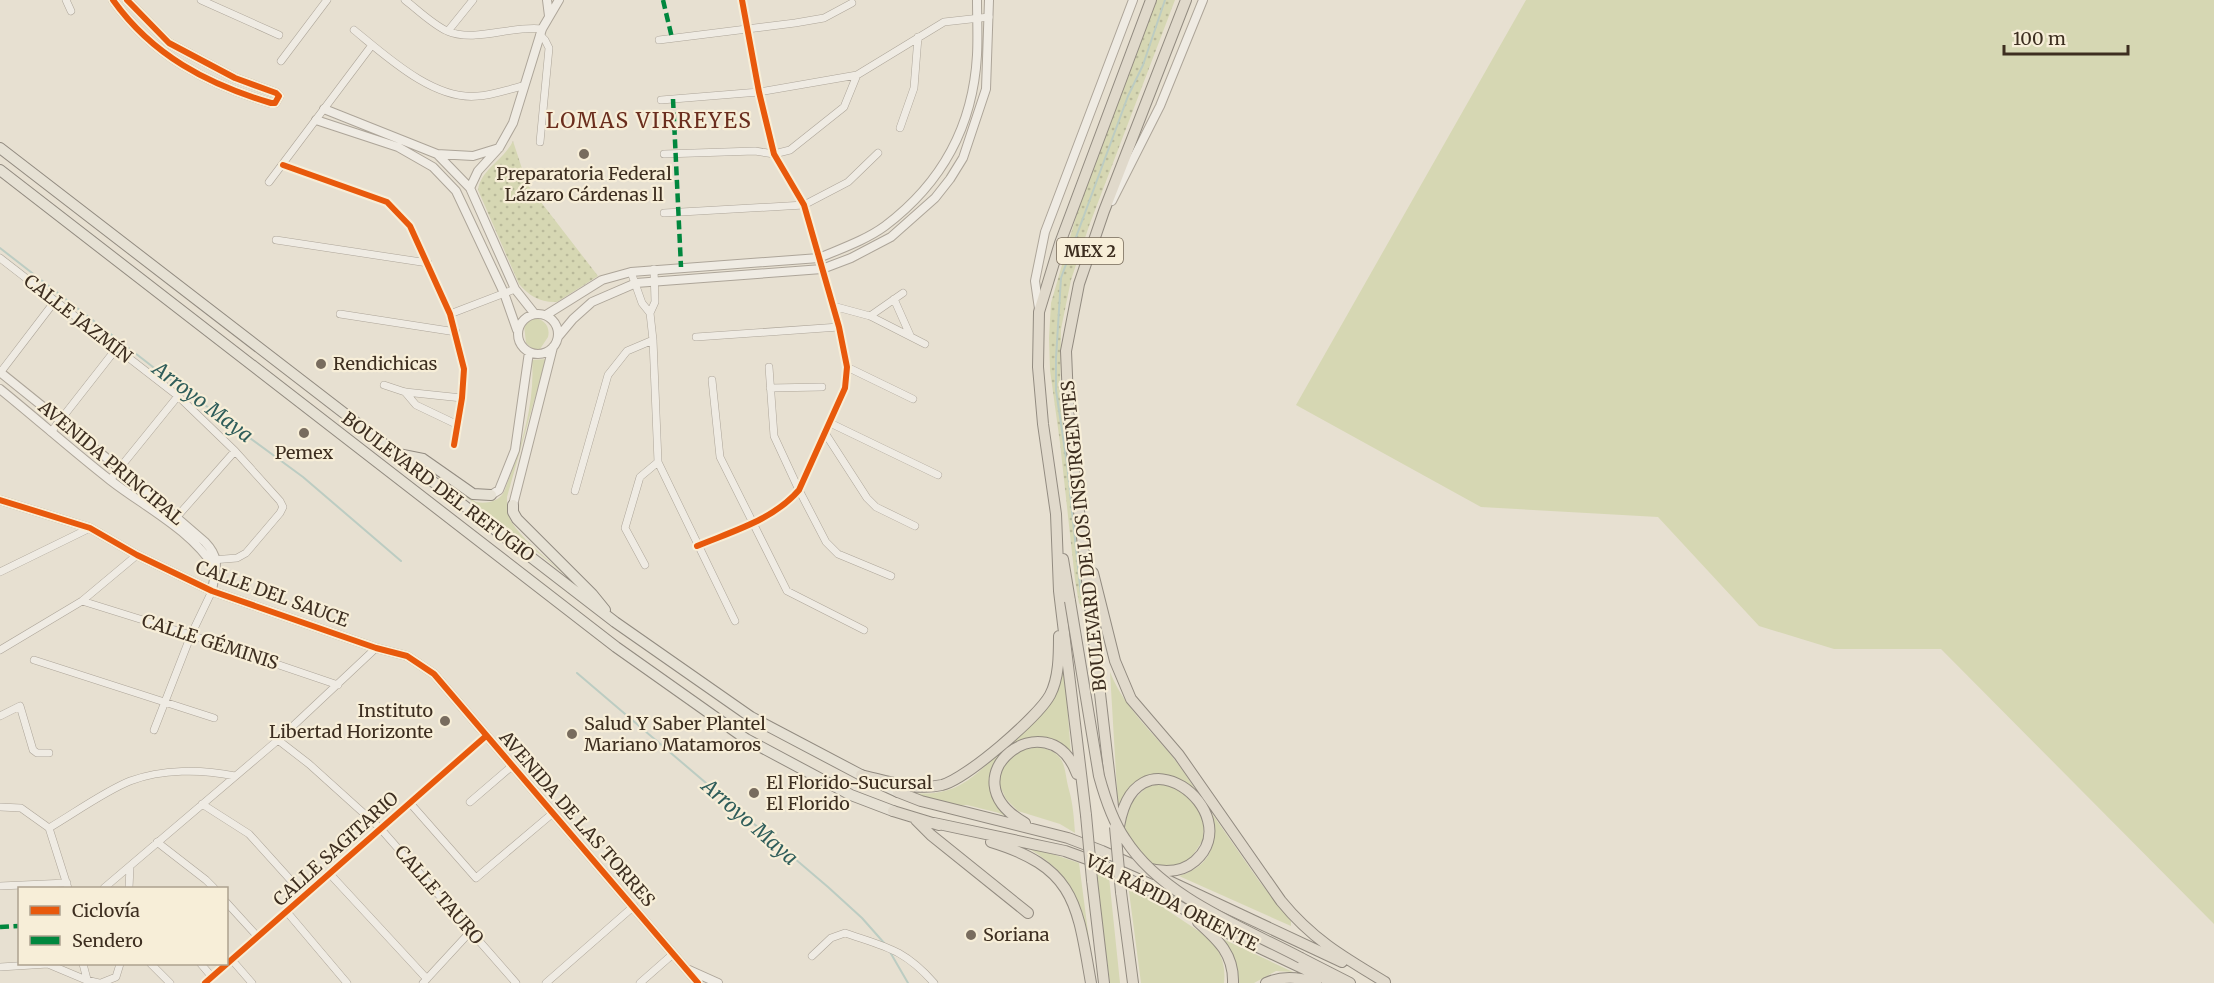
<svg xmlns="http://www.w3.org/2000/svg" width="2214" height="983" viewBox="0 0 2214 983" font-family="Merriweather,serif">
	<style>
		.grass { fill: #d6d7b3 }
		.park { fill: url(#park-dots) }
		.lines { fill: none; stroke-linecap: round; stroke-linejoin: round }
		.stream { stroke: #bcccc2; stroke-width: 2 }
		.minor-casing { stroke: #ada599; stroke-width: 8 }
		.tertiary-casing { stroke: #ada599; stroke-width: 10 }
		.primary-casing { stroke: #928b80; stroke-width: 12 }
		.trunk-casing { stroke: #928b80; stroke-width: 12 }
		.minor { stroke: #efebe3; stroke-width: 7 }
		.tertiary { stroke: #efebe3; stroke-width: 8 }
		.primary { stroke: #e6e1d4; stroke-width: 10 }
		.trunk { stroke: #e0d9cb; stroke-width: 10 }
		.trunk-bridge-casing { stroke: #928b80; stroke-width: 12; stroke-linecap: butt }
		.trunk-bridge { stroke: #e0d9cb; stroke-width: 10 }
		.quiet { stroke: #00873e; stroke-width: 4.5; stroke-dasharray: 9 4.5; stroke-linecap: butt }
		.cycleway-casing { stroke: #f7eed8; stroke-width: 10 }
		.cycleway { stroke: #e8590c; stroke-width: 6 }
		.poi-dot { fill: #786c5e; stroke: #f7eed8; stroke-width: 2 }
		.labels { text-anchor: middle; stroke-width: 4.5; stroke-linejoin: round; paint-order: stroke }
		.shield { fill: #f7eed8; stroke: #756857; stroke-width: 1.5 }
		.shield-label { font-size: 16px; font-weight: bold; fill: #3d2e20 }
		.poi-label { font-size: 18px; fill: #3d2e20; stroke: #f7eed8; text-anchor: start }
		.street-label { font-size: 18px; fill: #3d2e20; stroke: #f7eed8 }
		.water-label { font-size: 20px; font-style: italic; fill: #2f5d5a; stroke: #f7eed8 }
		.quarter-label { font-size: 21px; letter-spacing: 1.5px; fill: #6b2e1e; stroke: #f7eed8 }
	</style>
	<defs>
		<pattern id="park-dots" width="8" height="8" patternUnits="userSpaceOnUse" patternTransform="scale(1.5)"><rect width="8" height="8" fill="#d6d7b3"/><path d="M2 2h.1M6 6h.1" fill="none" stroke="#b9b99a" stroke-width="1.8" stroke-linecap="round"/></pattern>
	</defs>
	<rect width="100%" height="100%" fill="#e7e0d1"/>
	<!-- grass -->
	<path class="grass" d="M1526,0H2214V924L1941,649H1834L1759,626L1658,517L1481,507L1296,405Z
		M530,318C542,317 551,325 548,337L540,349L534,350L526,343L524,325Z
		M548,359L534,401L507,497C507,507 507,516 513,524C525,543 562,571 581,588L520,538L420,462L476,502C485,504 496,502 502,495C506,489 508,480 511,473C524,438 535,398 532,360Z
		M1064,659L1071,756C1055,733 1030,734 1007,746L1034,722L1049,704Z
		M1110,672C1122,702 1143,723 1164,747C1177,761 1187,777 1197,792C1169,764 1134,770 1118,807Z
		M1039,747C1068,753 1063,768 1069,790C1073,804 1074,818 1075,833L1060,824L1018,811L1006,799L999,784L1003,766L1020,750Z
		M1001,751C984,781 985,799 1013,820L999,813L967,805L952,806L912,793C955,797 972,779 1001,751Z
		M1165,784L1177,787L1196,805L1204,822L1203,840L1189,861L1175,867L1157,866L1151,863L1128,836L1125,829L1127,806L1148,786Z
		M1206,805L1259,881L1291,921V926L1179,876C1215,865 1221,836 1206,805Z
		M1017,842L1079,863L1093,970C1081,904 1081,876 1017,842Z
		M1095,869L1109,877L1120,983H1110Z
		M1128,884L1209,938C1221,952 1226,964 1224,983H1141Z
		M1223,939L1293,972L1276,971L1254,983H1236Z"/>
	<!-- park -->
	<path class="park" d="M1156,0H1175L1089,226L1071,280L1061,329L1060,394L1076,510L1085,612L1079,603L1075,580L1060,443L1050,370L1049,338L1051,303L1084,189Z
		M513,141L527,184L598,276L557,302C541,303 529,296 519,284L478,190C481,169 504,160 513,141Z"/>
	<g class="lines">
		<!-- stream -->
		<path class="stream" d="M0,248L153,367L303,477L401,561
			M1081,595L1067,464L1056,390V358L1061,278L1128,96L1143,65L1165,0
			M577,673L828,887L862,918L885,944
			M890,952L908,983"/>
		<!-- minor casing -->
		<g class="minor-casing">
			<path id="minor" d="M66,0L71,11
				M201,0L279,35
				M405,0C418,10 432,24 447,31C475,43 512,25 542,29
				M354,30C386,56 434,101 478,96C493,95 509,89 523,86
				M448,31L473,0
				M540,35L545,40L549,48L540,142
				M659,40L795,23L824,18L852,3
				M281,61L327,0
				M661,100L759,92L857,75L944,22L989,17
				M900,128L914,88L918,37
				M664,154L755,151L774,154L790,150L844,107L857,75
				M283,165L387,202L410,226L450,314L464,369L462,398L454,445
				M269,182L372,45
				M664,213L804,205L848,182L878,153
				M276,240L428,263
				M0,258L178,396L235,451L280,501L283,507L280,513L246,553L237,558L212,560
				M654,269L655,302L650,313L653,340L658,462L735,621
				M631,272L642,303L650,313
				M894,299L910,335
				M833,306L870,316L925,344
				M340,314L456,332
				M450,314L515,289
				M870,316L903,293
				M696,337L839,327
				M769,367L774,436L799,490L826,542L838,554L891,576
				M847,367L913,399
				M0,373L55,301
				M712,380L720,457L787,591L864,630
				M384,385L405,392L462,398
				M770,388L822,387
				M405,392L416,405L458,425
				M830,423L938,475
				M51,432L116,349
				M825,433L867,498L876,507L915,526
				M110,480L178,396
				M575,491L608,375L627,351L653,340
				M175,519L235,451
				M697,546C733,531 773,520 799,490L845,388L847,367L839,327L804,205L774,154L759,92L742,0
				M645,565L625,528L640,477L658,462
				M0,572L90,528
				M82,601L191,635L338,685
				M0,650L82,601L137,555
				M34,660L214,718
				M0,716L20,706L33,750L37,753H49
				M154,730L191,635L212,591
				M278,740L309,764L380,828L516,983
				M470,802L512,766
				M410,803L476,878L553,813
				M202,804L249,834L305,896
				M0,807L21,808L49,828
				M49,828C73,814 105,791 130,781C162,769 201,769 235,776
				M49,828L68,888
				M157,842L206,880L214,888
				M329,873L427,979
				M0,886L67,883
				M104,888L278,740L376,648
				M129,888L130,867
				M226,902L258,937
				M287,912L347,983
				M812,956L831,938L845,933C886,947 904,949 934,983
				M232,960L252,983
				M83,964L88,983
				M151,964L170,983
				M201,964L212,977
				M0,967L48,964L86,980L99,983
				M101,983L116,977L120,964
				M205,983L486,736
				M423,983L471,931
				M546,983L634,906
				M640,983L673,954"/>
		</g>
		<!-- tertiary casing -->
		<g class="tertiary-casing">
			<path id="tertiary" d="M113,0C152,55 207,84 271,103H275L279,96L276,93L235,78L169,43L127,0
				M547,0L549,16
				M324,109L437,154L470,188L515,289L534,313
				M316,120L398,147L433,167L456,191L504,293L517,330
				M437,154L473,156L499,148
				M470,188L478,171L499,148L513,123L542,29L559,0
				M1112,201L1160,106L1203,0
				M1039,309L1035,281L1045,232L1133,0
				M518 334a20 20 0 1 1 40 0a20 20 0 1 1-40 0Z
				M546,315L602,280L631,272L819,258C840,249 866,240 885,226C942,183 973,127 977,55C978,37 977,18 977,0
				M558,337L573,319L592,302L636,283L822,269L851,258L891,237L935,198L950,179L963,158L986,89L989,0
				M0,372L119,468L205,542C222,560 215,569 212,591
				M0,389C37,419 73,451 110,480C146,508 190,529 215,568
				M491,495L499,490L515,450L529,352
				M0,500L90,528L137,555L212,591L376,648L407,656L434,674L698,983
				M513,505L553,347
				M689,970L718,983"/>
		</g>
		<!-- primary casing -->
		<g class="primary-casing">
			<path id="primary" d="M0,148L615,622L751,717L861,775L898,792
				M0,170L616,647L746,739L851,795L893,811
				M398,454L423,459L473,494L491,495
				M513,505V512L517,519L592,594L605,610"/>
		</g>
		<!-- trunk casing -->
		<g class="trunk-casing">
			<path id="trunk" d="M1063,559L1070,601
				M1093,573L1115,661L1131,699L1179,755L1281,901C1312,939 1343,957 1385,982
				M861,775C887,781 915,791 942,785C966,779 1038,717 1050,695C1059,678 1059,655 1059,636
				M898,792L921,801L1068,838L1102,851L1154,874
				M893,811L939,825
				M1086,815L1059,591L1056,514L1043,424L1038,367L1039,312L1060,243L1151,0
				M1114,815L1069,424L1066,351L1079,284L1104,211L1186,0
				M916,820L931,835L1028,913
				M934,823L1065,851L1101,864L1228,933L1334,983
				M1025,823C943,777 1049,697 1077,774
				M1118,834C1131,719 1250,813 1195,861C1181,873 1164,873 1147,868
				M991,842C1076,868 1077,904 1091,983
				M1092,880L1104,983
				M1169,881L1342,962
				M1121,892L1133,983
				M1198,922C1218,940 1234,954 1233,983
				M1301,958L1350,983
				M1266,983C1283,975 1299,977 1316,983"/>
		</g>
		<!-- minor -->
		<use href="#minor" class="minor"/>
		<!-- tertiary -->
		<use href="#tertiary" class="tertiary"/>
		<!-- primary -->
		<use href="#primary" class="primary"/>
		<!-- trunk -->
		<use href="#trunk" class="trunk"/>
		<!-- trunk-bridge casing -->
		<g class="trunk-bridge-casing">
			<path id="trunk-bridge" d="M1070,601L1099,776C1105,798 1112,820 1125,839C1162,897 1242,927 1301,958
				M1086,815L1092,880
				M1115,827L1121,892"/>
		</g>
		<!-- trunk-bridge -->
		<use href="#trunk-bridge" class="trunk-bridge"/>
		<!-- quiet -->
		<path class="quiet" d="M663,0L672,38
			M673,99L681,267
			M0,927L20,926"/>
		<!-- cycleway casing -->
		<g class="cycleway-casing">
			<path id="cycleway" d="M113,0C152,55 207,84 271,103H275L279,96L276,93L235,78L169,43L127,0
				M283,165L387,202L410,226L450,314L464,369L462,398L454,445
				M0,500L90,528L137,555L212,591L376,648L407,656L434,674L698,983
				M697,546C733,531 773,520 799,490L845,388L847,367L839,327L804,205L774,154L759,92L742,0
				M205,983L486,736"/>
		</g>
		<!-- cycleway -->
		<use href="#cycleway" class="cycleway"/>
	</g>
	<!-- markers -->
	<g class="poi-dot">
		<circle cx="584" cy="154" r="6"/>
		<circle cx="321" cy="364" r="6"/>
		<circle cx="304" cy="433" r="6"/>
		<circle cx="445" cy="721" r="6"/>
		<circle cx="572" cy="734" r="6"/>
		<circle cx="754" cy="793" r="6"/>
		<circle cx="971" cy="935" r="6"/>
	</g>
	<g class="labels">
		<!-- shield labels -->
		<rect class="shield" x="1057" y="238" width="66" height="26" rx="4.5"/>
		<g class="shield-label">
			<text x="1090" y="257">MEX 2</text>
		</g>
		<!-- poi labels -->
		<g class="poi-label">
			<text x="584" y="180" text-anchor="middle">Preparatoria Federal<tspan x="584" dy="21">Lázaro Cárdenas ll</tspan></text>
			<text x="333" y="370">Rendichicas</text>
			<text x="304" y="459" text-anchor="middle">Pemex</text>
			<text x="433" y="717" text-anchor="end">Instituto<tspan x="433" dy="21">Libertad Horizonte</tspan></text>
			<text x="584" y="730">Salud Y Saber Plantel<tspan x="584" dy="21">Mariano Matamoros</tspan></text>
			<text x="766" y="789">El Florido-Sucursal<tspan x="766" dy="21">El Florido</tspan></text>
			<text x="983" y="941">Soriana</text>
		</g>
		<!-- street labels -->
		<g class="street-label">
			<text transform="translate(78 319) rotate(38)" y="6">CALLE JAZMÍN</text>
			<text transform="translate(111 463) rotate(40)" y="6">AVENIDA PRINCIPAL</text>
			<text transform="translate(438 487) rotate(37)" y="6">BOULEVARD DEL REFUGIO</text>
			<text transform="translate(1084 536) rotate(-96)" y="6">BOULEVARD DE LOS INSURGENTES</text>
			<text transform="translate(272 594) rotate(20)" y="6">CALLE DEL SAUCE</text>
			<text transform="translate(210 642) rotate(18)" y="6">CALLE GÉMINIS</text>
			<text transform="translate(577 819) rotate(49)" y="6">AVENIDA DE LAS TORRES</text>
			<text transform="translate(336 849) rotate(-42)" y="6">CALLE SAGITARIO</text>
			<text transform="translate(439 895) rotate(49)" y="6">CALLE TAURO</text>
			<text transform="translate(1172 903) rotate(27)" y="6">VÍA RÁPIDA ORIENTE</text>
		</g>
		<!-- water labels -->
		<g class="water-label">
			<text transform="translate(203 402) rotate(37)" y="7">Arroyo Maya</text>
			<text transform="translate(750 822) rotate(41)" y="7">Arroyo Maya</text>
		</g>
		<!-- quarter labels -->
		<g class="quarter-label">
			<text x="649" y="128">LOMAS VIRREYES</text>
		</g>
	</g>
	<!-- legend -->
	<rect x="18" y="887" width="210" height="78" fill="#f7eed8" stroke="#ada18e" stroke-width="1.5"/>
	<rect x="30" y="906" width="30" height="9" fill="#e8590c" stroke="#ada18e" stroke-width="1.5"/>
	<text x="72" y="917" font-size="18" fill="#3d2e20">Ciclovía</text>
	<rect x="30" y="936" width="30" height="9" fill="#00873e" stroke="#ada18e" stroke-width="1.5"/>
	<text x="72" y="947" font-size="18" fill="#3d2e20">Sendero</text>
	<!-- scale -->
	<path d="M2004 45v9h124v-9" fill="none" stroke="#3d2e20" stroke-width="3"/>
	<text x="2013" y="45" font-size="18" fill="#3d2e20" stroke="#f7eed8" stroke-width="4.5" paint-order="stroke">100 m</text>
</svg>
